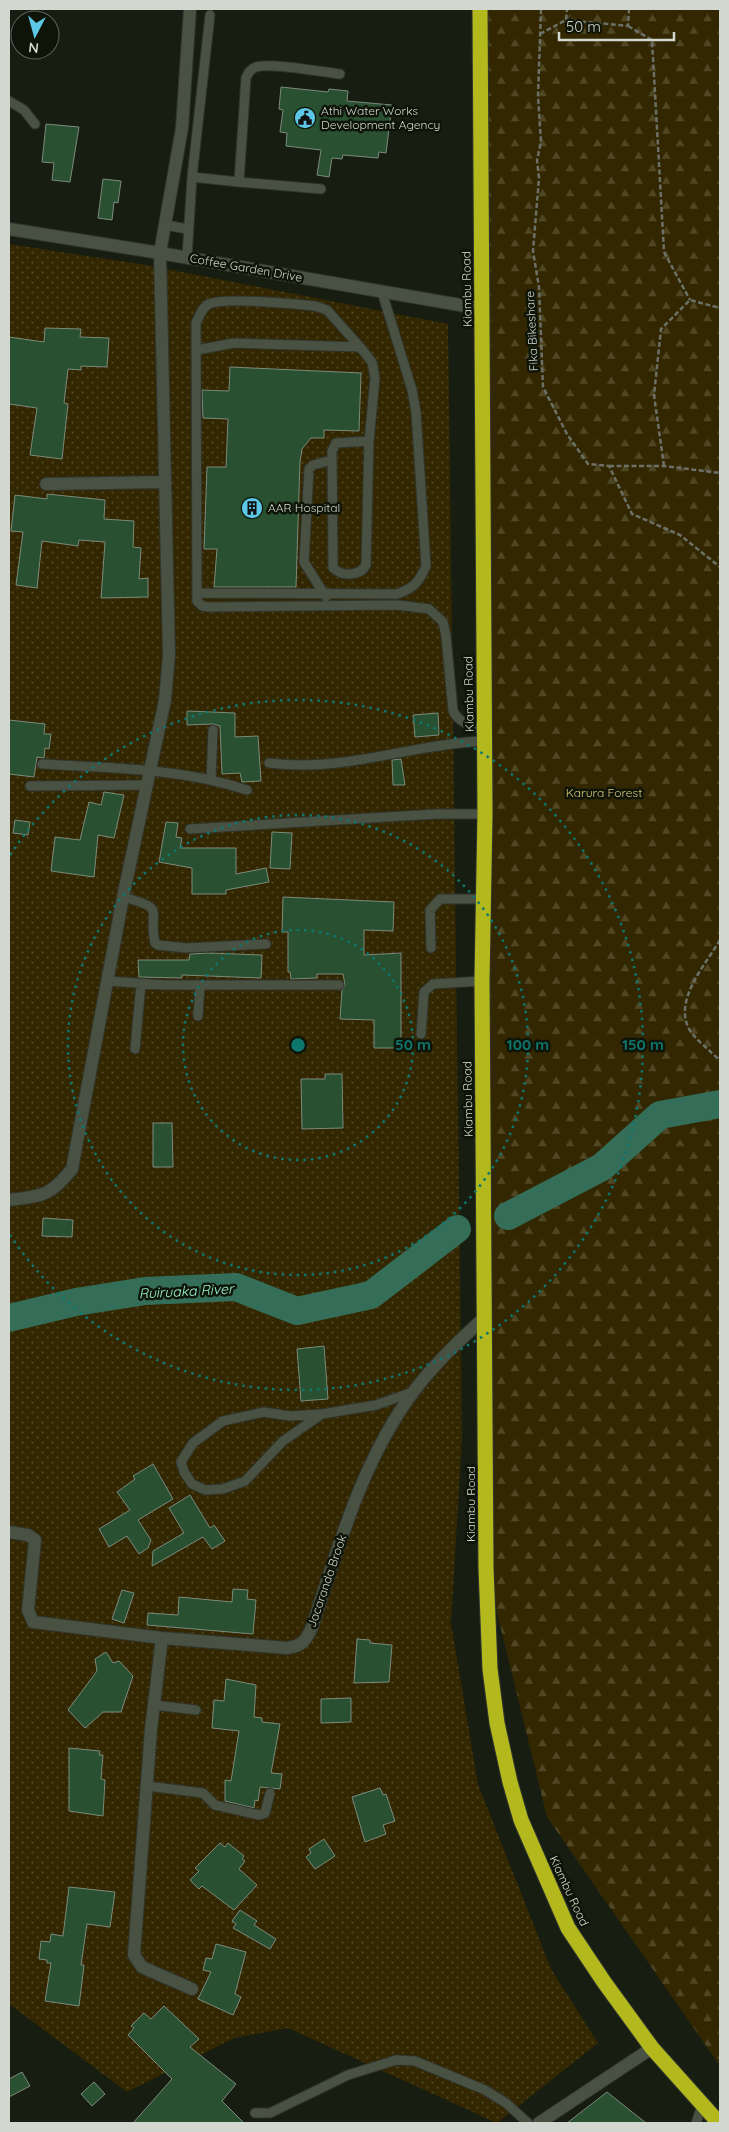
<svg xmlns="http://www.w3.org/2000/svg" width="729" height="2132" viewBox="0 0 729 2132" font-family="Quicksand,sans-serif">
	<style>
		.forest { fill: url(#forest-firs) }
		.garden { fill: url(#garden-dots) }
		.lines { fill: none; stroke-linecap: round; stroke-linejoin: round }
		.river { stroke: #346e59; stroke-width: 28 }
		.building { fill: #295131; stroke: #7c8a7d }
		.lane-casing { stroke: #31352e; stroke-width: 11 }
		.street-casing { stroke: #31352e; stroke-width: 14 }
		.highway-casing { stroke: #31352e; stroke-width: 17 }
		.path { stroke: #6c7167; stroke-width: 2.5; stroke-dasharray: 5 2.5; stroke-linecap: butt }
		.lane { stroke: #495143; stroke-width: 9 }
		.street { stroke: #495143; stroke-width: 12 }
		.highway { stroke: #b3b91d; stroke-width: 15 }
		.ring { fill: none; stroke: #0f766e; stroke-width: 2.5; stroke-dasharray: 2.5 5 }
		.labels { text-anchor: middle; stroke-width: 5; stroke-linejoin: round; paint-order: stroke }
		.poi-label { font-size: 12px; fill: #d2d7cf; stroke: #0e1408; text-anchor: start }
		.street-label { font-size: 12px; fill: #d2d7cf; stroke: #0e1408 }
		.park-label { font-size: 12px; fill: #dbc577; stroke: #0e1408 }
		.water-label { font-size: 14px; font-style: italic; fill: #9df8d3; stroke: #0e1408 }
		.centre { fill: #0f766e; stroke: #0e1408; stroke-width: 2.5 }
		.ring-label { font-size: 15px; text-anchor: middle; font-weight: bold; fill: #0f766e; stroke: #0e1408; stroke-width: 5; stroke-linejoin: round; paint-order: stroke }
	</style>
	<defs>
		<pattern id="forest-firs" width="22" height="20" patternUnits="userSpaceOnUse" patternTransform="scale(1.25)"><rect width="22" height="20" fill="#322700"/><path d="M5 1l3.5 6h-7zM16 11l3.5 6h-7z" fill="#4f4624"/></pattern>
		<pattern id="garden-dots" width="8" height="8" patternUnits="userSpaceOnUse" patternTransform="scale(1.25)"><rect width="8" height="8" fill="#322700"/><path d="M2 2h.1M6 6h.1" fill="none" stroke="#4f4624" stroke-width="1.8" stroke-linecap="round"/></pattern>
	</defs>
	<rect width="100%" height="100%" fill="#171d11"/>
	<!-- forest -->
	<path class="forest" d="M487,9H720V2066L547,1817L488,1576Z"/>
	<!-- garden -->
	<path class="garden" d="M9,244L146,265L448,324L462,1438L451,1623L478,1784L551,1969L598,2043L497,2123L288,2028L234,2038L127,2092L9,2004Z"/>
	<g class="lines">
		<!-- river -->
		<path class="river" d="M508,1216L602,1167L660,1115L720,1104
			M9,1318L76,1302L145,1291L236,1287L297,1311L371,1295L457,1229"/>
	</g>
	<!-- building -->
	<path class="building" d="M281,87L328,92L329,89L348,91L347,101L392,105L386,153L379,152L378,158L343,155L342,159L332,158L329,177L317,175L321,150L286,146L287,133L280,132L283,110L279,109Z
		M46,124L79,127L70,182L52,180L54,163L42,162Z
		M103,179L121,181L118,203L114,202L112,220L98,218Z
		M45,328L81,329L80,337L109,338L107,367L81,366V370L68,369L64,403L68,404L62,459L30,455L37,408L9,404V337L44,342Z
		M230,367L361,373L359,431L324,430V438H311L302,449L300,462L296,587H214L217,549H204L207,467H226L228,419L203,418L202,390L229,391Z
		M47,494L105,500L104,519L134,521L133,547L141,548L139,579L148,578V597L101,598L105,542L79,540L78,546L42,541L37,588L16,585L23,532L11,531L15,495L47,499Z
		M187,711L235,713V737L258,736L261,781L242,782L240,773L222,774L220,726L213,724L187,725Z
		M438,713L439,735L415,737L413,715Z
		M9,720L45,724L44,734H51L49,749L45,748L44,758L37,757L34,777L9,774Z
		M401,759L405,785H393L392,760Z
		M104,792L124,795L114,838L98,835L94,877L51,871L55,837L80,840L89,802L101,805Z
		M15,820L30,822L28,835L13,833Z
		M166,822L178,823L176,837L182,838L180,848H236V874L266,868L269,882L226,890V894H192V868L159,862Z
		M272,832L292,833L290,869L270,868Z
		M283,897L394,902L393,931L364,930V955L401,953V1048H374V1020L340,1019L342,990L345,985L343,974H317V978L291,979L290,972H288V932H282Z
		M208,953L262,955L261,978L182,975V978L139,977L138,960H189L190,954Z
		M325,1074H342L343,1128L302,1129L301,1079H325Z
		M153,1123H172L173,1167H153Z
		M43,1218L73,1220L72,1237L42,1236Z
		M324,1346L328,1399L301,1401L297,1349Z
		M153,1464L173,1499L138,1520L151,1540L148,1548L139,1554L127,1536L109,1547L99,1529L130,1510L117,1492L135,1479L133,1476Z
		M190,1495L210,1528L214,1525L225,1541L212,1549L203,1537L152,1566L153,1551L184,1533L169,1508Z
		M233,1589L248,1590L247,1599L256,1600L253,1634L147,1625L148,1613L178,1615L179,1597L232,1602Z
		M122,1590L134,1593L124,1623L112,1619Z
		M357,1639L370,1640V1643L392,1645L389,1682L354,1683Z
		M106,1652L113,1663L119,1661L133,1676L121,1712H103L85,1728L68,1710L97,1671L95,1659Z
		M226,1679L256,1685L254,1717L262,1718V1722L280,1724L271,1773L282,1774L280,1789L260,1787L258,1801L255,1800L254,1808L225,1801V1780L231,1781L239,1731L212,1728L214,1700L224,1701Z
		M351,1698V1722L321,1723V1699Z
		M69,1748L100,1751L99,1755H103L101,1779L105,1780L103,1816L69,1811Z
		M380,1788L383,1795L386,1794L395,1821L383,1825L386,1834L365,1842L352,1797Z
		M324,1839L335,1856L315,1869L306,1857L311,1853L309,1849Z
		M220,1843L225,1847L228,1843L244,1856L242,1859L245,1861L239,1869L257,1885L234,1910L202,1886L199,1889L190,1880L199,1871L195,1868Z
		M69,1887L115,1892L110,1927L87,1924L81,1965H84L79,2006L45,2001L51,1963H47V1960L39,1959L41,1941L50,1942L51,1934L63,1936Z
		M240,1910L257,1921L254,1925L276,1939L270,1949L233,1928L236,1924L232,1921Z
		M216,1944L246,1952L235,1994L241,1997L233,2015L198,1999L211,1972L203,1970L206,1958L212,1959Z
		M164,2006L199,2039L190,2047L236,2084L222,2101L244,2123H133L172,2079L128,2035L134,2028L131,2026L144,2013L151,2019Z
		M22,2072L30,2086L9,2097V2079Z
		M94,2082L105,2094L92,2106L81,2094Z
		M607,2092L646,2123H567Z"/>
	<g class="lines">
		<!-- lane casing -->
		<g class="lane-casing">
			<path id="lane" d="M9,101L24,110L35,124
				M192,177L239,182L246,78C248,73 250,69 256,67C269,62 323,72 340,74
				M239,182L321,189
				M166,225L187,229
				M187,257L192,177L210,15
				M360,347L327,310L315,306C295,304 224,297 209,304C202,307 199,317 196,323L197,601L202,606L208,607L398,605L429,609L443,622L446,636L453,711C459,723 472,726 484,731
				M197,350L234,343L360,347L372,362L375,378L369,441L366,565C360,576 343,577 333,568L332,451L336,443L369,441
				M197,593L397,594C414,588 419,582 426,566L416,412L412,390L382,292
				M326,597L304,562L309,469L313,465L332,460
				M269,763C342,773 412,744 484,741
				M42,764C111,768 181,768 247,790
				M211,779L213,730
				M30,786L148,785
				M190,829L437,814H485
				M123,897C169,909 147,910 155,943L158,945L186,948L266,944
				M431,948L430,910L440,899H485
				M108,981L165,985H339
				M198,1016L200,986
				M421,1034L424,992L433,984L482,981
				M135,1049L141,984
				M322,1414L290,1416L264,1412L223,1421L193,1443L181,1462L184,1472L192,1484L205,1490L223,1489L245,1481L283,1441L322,1414L376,1405L413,1392
				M154,1705L196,1710
				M147,1786L203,1793L215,1805L259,1815L265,1813L270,1793
				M255,2113H270L348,2075L396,2060L415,2061L485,2090L506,2103L528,2123
				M696,2123L703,2103"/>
		</g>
		<!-- street casing -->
		<g class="street-casing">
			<path id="street" d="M9,229L160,253L483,309
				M46,484L164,482
				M9,1200C43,1196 50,1196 72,1169L123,897L165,700L169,655L160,253L182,128L190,9
				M9,1532L28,1535L35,1540L28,1610L33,1622L162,1638
				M192,1989L142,1967L134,1955L151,1729L162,1638L287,1648C302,1646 306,1641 312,1627C339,1546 362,1460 414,1391C435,1363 460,1340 485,1317
				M539,2123L652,2048"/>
		</g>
		<!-- highway casing -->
		<g class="highway-casing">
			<path id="highway" d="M480,9L485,814L482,981L486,1568L490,1669L497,1723L510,1782L521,1820L568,1928L604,1982L652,2048L719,2123"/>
		</g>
		<!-- path -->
		<path class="path" d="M541,9L538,96L541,142L537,160L539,178L533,251L539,287L543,387L567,434L588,464L609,466L632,514L680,535L720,567
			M566,20L628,26L629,9
			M628,26L652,40L664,252L690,300
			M540,34L566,20L567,9
			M609,466H664L720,473
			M664,466L654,395L661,329L690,300L720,308
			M720,940C706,964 675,998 688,1027C694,1039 711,1051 720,1061"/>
		<!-- lane -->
		<use href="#lane" class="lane"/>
		<!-- street -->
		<use href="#street" class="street"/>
		<!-- highway -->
		<use href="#highway" class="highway"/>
	</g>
	<!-- distance rings -->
	<g class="ring">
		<circle cx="298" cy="1045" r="115"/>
		<circle cx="298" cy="1045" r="230"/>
		<path d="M10 855A345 345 0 1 1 10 1235"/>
	</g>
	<!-- icons -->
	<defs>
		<g id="civic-disc" transform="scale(1.125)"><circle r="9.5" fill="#5dc7e8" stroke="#0e1408"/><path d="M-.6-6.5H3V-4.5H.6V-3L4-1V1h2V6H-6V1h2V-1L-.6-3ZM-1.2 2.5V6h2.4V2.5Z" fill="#111"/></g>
		<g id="building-disc" transform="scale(1.125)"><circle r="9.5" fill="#5dc7e8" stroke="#0e1408"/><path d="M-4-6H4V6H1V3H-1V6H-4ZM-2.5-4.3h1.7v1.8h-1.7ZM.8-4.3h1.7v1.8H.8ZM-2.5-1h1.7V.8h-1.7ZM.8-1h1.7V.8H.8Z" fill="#111"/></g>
	</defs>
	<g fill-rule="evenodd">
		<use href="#civic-disc" x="305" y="118"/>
		<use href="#building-disc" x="252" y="508"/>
	</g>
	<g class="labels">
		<!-- poi labels -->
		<g class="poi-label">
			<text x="321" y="115">Athi Water Works<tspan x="321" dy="14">Development Agency</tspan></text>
			<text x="268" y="512">AAR Hospital</text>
		</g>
		<!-- street labels -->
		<g class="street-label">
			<text transform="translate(246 268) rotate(10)" y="4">Coffee Garden Drive</text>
			<text transform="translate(467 289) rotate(-91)" y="4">Kiambu Road</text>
			<text transform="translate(532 331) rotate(-93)" y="4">Fika Bikeshare</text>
			<text transform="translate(469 694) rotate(-91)" y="4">Kiambu Road</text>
			<text transform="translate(468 1099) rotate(-91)" y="4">Kiambu Road</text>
			<text transform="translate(471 1504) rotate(-90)" y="4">Kiambu Road</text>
			<text transform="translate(327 1581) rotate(-71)" y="4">Jacaranda Brook</text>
			<text transform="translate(569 1891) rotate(65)" y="4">Kiambu Road</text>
		</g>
		<!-- park labels -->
		<g class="park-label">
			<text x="604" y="797">Karura Forest</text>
		</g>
		<!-- water labels -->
		<g class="water-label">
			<text transform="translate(186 1291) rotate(-3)" y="5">Ruiruaka River</text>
		</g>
	</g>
	<circle cx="298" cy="1045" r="8" class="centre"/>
	<g class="ring-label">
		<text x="413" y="1050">50 m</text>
		<text x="528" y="1050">100 m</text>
		<text x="643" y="1050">150 m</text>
	</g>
	<!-- border -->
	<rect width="729" height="2132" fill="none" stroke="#d2d7cf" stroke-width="20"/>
	<!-- north arrow -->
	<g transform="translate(35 35) rotate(186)"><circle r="24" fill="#0e1408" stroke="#5c6258"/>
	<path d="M0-4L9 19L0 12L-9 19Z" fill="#5dc7e8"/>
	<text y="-8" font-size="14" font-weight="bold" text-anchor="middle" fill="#d2d7cf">N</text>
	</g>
	<!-- scale -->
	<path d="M559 32v8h115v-8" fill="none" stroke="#d2d7cf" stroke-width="2.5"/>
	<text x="566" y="32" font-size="15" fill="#d2d7cf" stroke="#0e1408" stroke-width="4" paint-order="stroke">50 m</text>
</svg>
